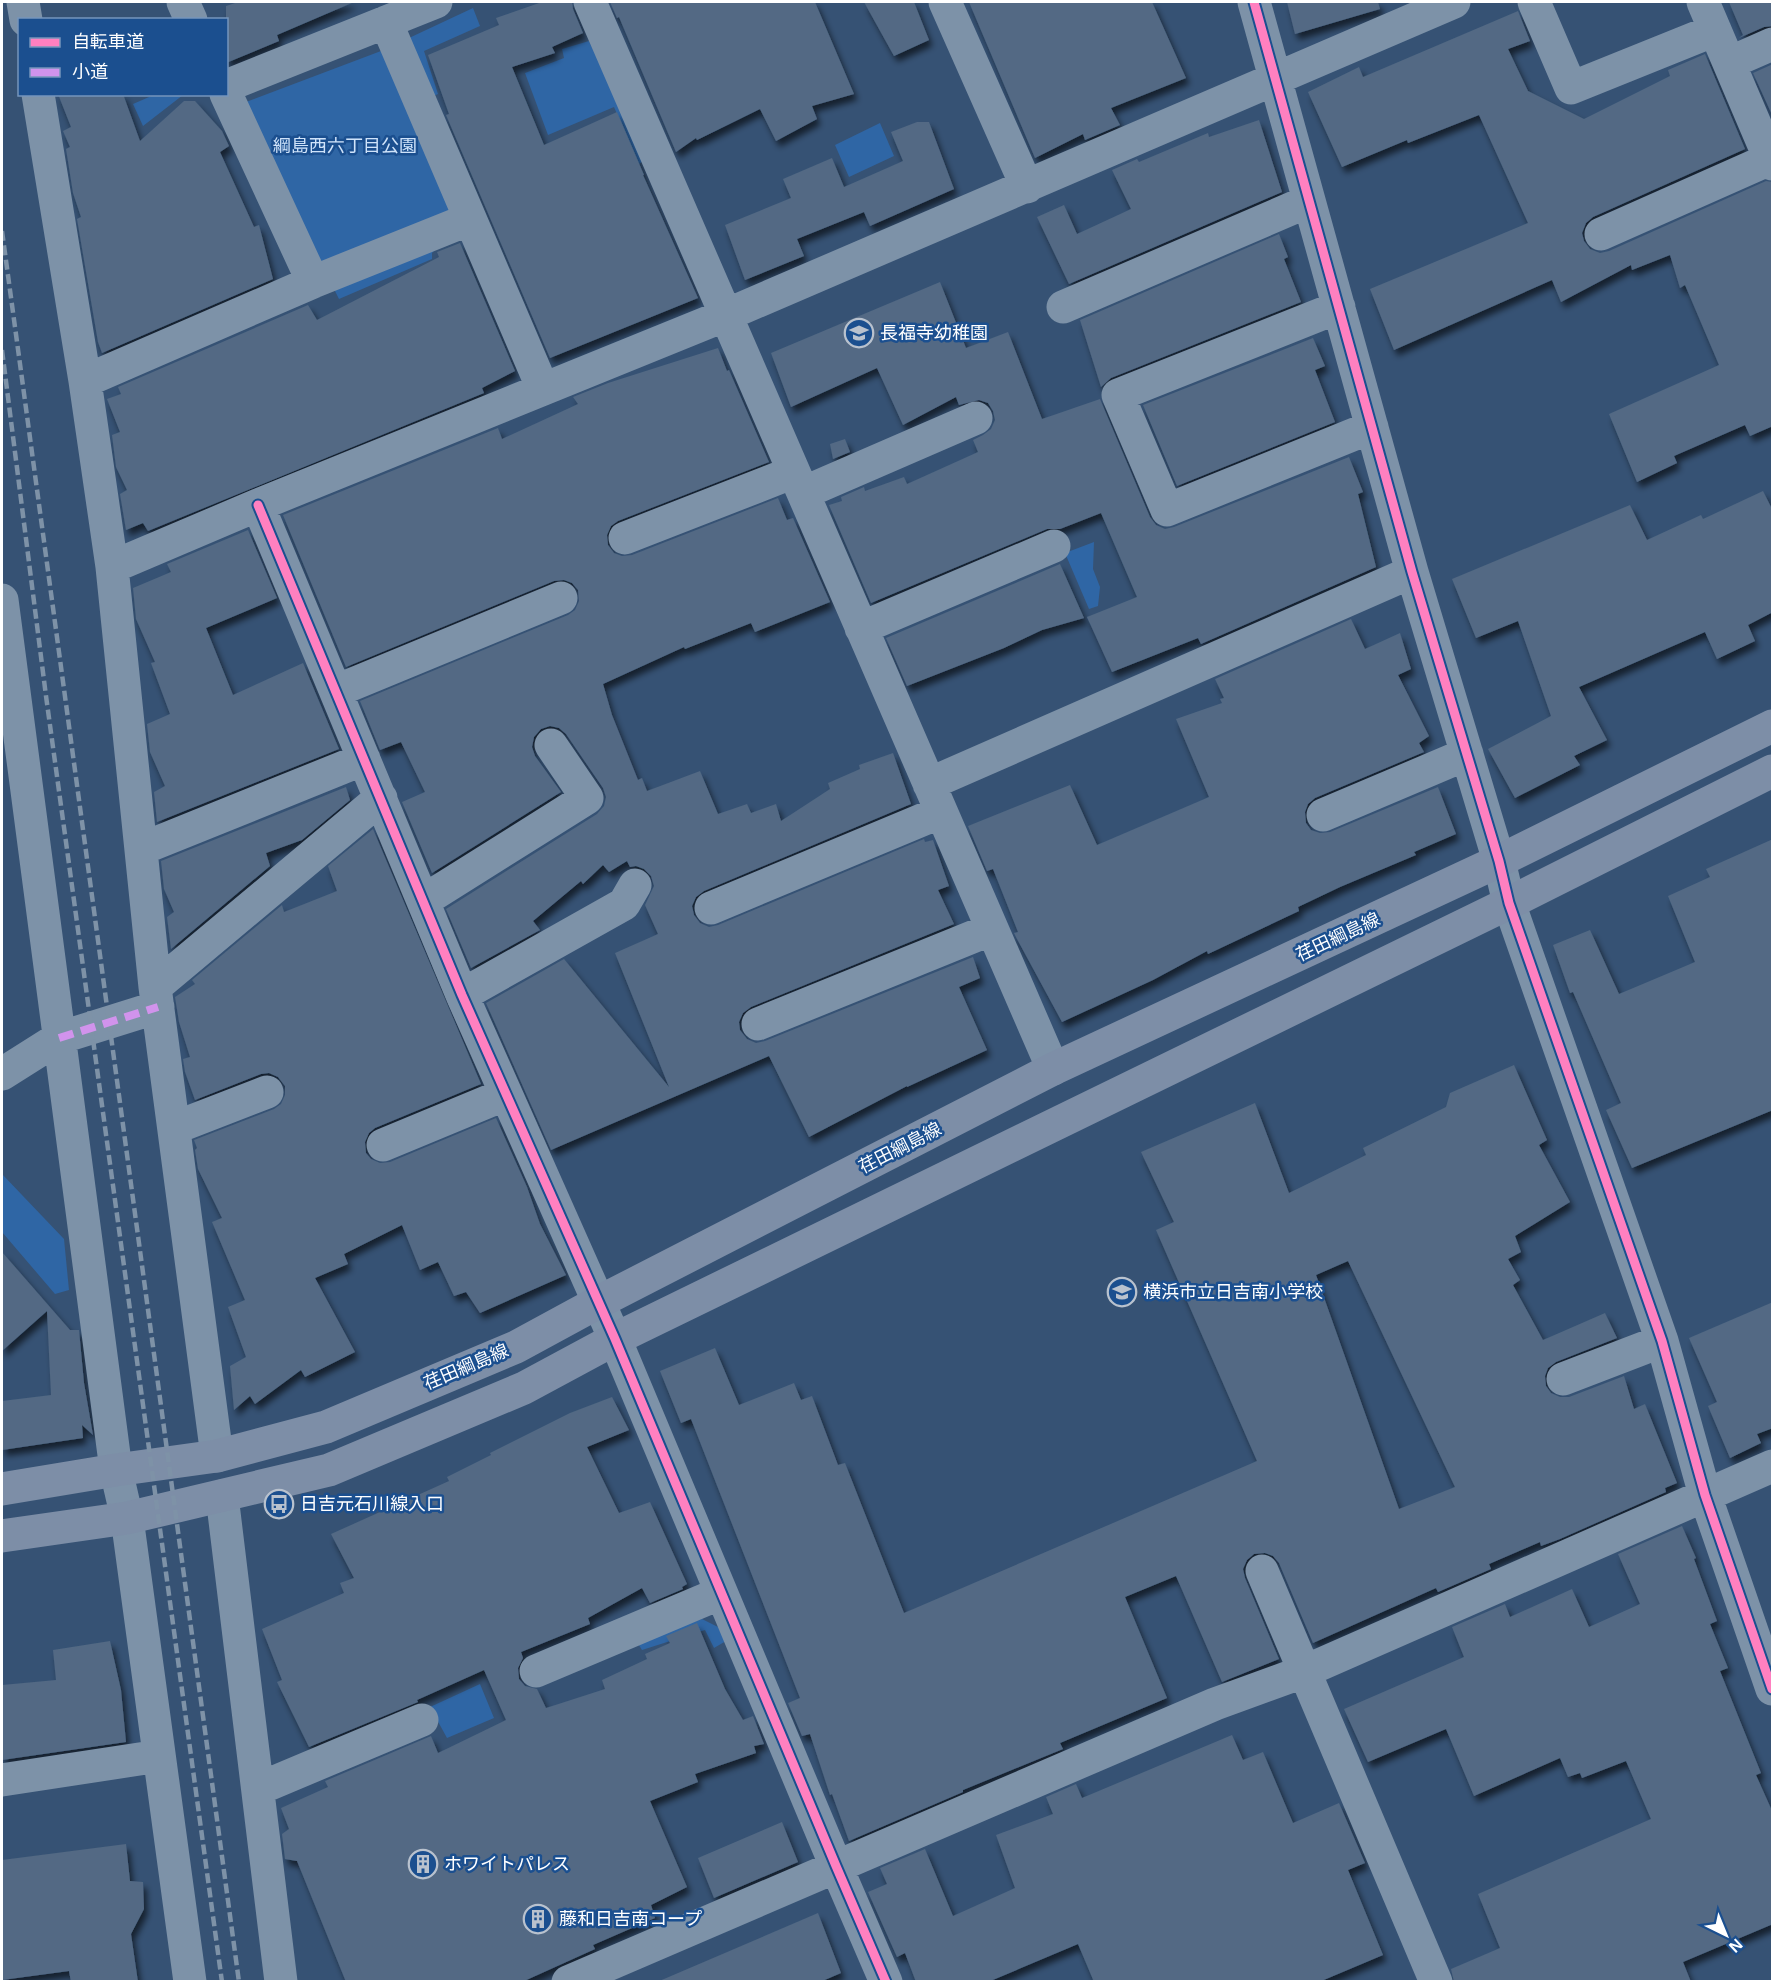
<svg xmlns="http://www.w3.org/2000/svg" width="1774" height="1983" viewBox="0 0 1774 1983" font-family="Helvetica,'Noto Sans JP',sans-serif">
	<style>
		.green { fill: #2f66a5 }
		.building { fill: #526984; fill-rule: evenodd; filter: url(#shadow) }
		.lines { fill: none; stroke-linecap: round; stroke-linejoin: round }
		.minor { stroke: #7d92a8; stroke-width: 33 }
		.major { stroke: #7d8ea7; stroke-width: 33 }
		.rail { stroke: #7e92a7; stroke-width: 4.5; stroke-dasharray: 10 4.5; stroke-linecap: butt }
		.quiet { stroke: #d193ec; stroke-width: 8; stroke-dasharray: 15 8; stroke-linecap: butt }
		.cycleway-casing { stroke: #1b4f8f; stroke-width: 13 }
		.cycleway { stroke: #ff80c0; stroke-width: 9 }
		.labels { text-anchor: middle; stroke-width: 5; stroke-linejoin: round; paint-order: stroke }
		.park-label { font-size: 18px; fill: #cfe3fa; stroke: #1b4f8f }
		.poi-label { font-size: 18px; fill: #fff; stroke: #1b4f8f; text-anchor: start }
		.street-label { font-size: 18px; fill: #fff; stroke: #1b4f8f }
	</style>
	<defs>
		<filter id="shadow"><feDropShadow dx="3.5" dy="6" stdDeviation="3" flood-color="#0009"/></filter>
	</defs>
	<rect width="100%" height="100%" fill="#365274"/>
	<!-- green -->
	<path class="green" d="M473,8L480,26L424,51L438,94L431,97L409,38Z
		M589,41L646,159L639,164L614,107L548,135L525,73L564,58L562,49Z
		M381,51L453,214L320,264L246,102Z
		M156,94L183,95L143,126L133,104Z
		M880,123L894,156L849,177L835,145Z
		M447,236L432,253V259L339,299L334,289Z
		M1094,542L1093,569L1100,587L1098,606L1089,609L1065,553Z
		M2,1174L64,1239L69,1290L55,1294L2,1232Z
		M702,1619L718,1627L726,1641L714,1648L705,1630L642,1650L637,1642Z
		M480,1684L494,1718L447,1738L430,1707Z"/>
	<!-- building -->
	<path class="building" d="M238,2H354L277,35L279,41L226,63V6Z
		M542,2H572L573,9L583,33L552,47L555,53L512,67L544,145L617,112L644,175H643L698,298L550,358L446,115L449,114L428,55L499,25L496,18Z
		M610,2H815L854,94L812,106L817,119L776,141L760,109L697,140L696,138L676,152L619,17L617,18Z
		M864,2H914L929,40L894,56Z
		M969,2H1152L1186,78L1111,108L1120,125L1085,140L1083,134L1035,158Z
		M1287,2H1378L1380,9L1295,34Z
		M1729,2H1773V26L1764,27L1739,38L1743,35Z
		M1518,11L1530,41L1508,49L1528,91L1584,119L1670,76L1668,70L1705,54L1745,149L1593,217L1586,223L1582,233L1584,241L1590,249L1600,253L1609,251L1766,181L1773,182V426L1750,436L1745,425L1674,456L1677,463L1637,482L1609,414L1719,365L1685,285L1680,288L1670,255L1632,270L1631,265L1561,302L1552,280L1394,350L1370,289L1528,223L1479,115L1408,143L1407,140L1342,167L1308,92L1359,67L1363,77Z
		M1773,64V117L1753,73Z
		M58,94H123L140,141L184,101H195L222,131L229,146L220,152L254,227L259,225L273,279L102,353L98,342L77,219L81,217L73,193L66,149L70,147L63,131L71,127Z
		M1259,120L1282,192L1069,284L1037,217L1064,205L1077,234L1131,209L1112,170L1137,159L1139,162L1208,133L1209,137Z
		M917,122H929L954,189L870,226L864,212L797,239L804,256L745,280L725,225L791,198L783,179L832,158L844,187L903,161L891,132Z
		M1279,234L1288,257L1284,259L1301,302L1111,378L1101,387L1080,320Z
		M460,243L515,371L482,388L484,393L148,531L143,523L126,530L120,494L127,490L116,467L112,435L120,432L107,399L121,394L118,387L308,305L317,320L439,257L437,252Z
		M940,282L966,348L1008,332L1042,419L1100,399L1150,517L1156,525L1165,529L1174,527L1349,457L1363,492L1358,494L1376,567L1201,644L1198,638L1112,672L1087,617L1137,597L1101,513L1060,529H1047L871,603L829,505L842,501L841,497L864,487L865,491L904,477L907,484L978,452L973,440L983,435L991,429L995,420L993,411L988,403L979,400L959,405L956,397L903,425L877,368L791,407L771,353Z
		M1313,338L1325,366L1315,370L1335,422L1177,486L1143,405Z
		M718,348L727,371L729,370L769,462L618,521L611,526L607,535L608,545L614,553L622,556L632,555L778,498L787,520L793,518L830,602L755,632L751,623L685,649L684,647L603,684L612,715L638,780L642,778L647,791L700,771L718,814L747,804L751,813L776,804L781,821L830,789L828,783L860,769L859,765L893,753L911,804L704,891L696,897L692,906L694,915L700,923L709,927L718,925L924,839L925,842L933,840L949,886L938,890L954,924L751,1007L743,1013L739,1022L740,1030L747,1039L756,1043L765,1041L973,957L980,978L959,987L987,1050L907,1087V1086L809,1137L769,1056L551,1150L486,1003L564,959L669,1087L615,953L658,934L645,905L654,886L651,876L644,869L636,866L630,867L627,861L609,872L603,865L583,884L581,881L533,921L540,930L471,968L446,909L597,814L604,806L606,797L603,788L566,734L559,728L550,726L541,729L534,737L532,747L535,756L561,792L432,873L402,802L425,792L401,742L380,750L360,701L568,615L575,610L579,601L578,590L572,583L564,580L554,581L346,667L283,515L498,428L502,439L578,404L573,397L608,383Z
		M845,439L850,452L833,459L830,444Z
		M1763,491L1773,511V612L1748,625L1755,641L1717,659L1705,632L1579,687L1607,740L1574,756L1580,765L1515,798L1488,749L1551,716L1518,621L1476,638L1452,579L1630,505L1647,540L1701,515L1703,519Z
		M248,530L277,598L206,628L233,695L303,663L339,749L157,822L154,792L165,786L150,752L147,724L170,714L151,663L155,662L136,619L133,588L171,572L167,564Z
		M1060,564L1084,618L1042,630L1004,648L907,686L886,638Z
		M1351,619L1365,649L1400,633L1411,669L1398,675L1429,736L1419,743L1424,752L1315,798L1308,804L1305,812L1306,823L1311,830L1320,833L1330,832L1438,787L1456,834L1414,852L1416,855L1340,887L1298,907L1299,911L1208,954L1207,951L1153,980L1062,1022L1017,939L1014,933L1018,932L993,869L987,871L968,826L1070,785L1097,845L1209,797L1176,719L1222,703L1220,699L1224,698L1215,679Z
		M346,787L350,800L302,840L266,853L270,866L171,949L167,917L174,912L164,889L161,861Z
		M373,829L481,1084L375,1128L369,1133L365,1142L366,1153L371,1159L380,1163L390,1162L496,1118L527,1187L540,1224L566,1275L480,1313L466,1292L454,1296L438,1262L420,1270L402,1225L344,1254L348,1264L315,1278L355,1352L305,1377L301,1370L255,1404L250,1396L234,1410L230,1366L246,1357L228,1307L245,1300L212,1222L222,1218L198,1169L195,1150L197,1148L194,1140L274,1109L281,1104L285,1095V1086L278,1077L269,1073L261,1074L195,1100L185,1072L183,1059L190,1057L179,1022L175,997L195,984L192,980L282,905L284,912L337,891L328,866Z
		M1773,839V1110L1632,1168L1606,1110L1621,1103L1573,992L1570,993L1553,945L1590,930L1619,994L1695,962L1668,896L1710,877L1706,869Z
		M1514,1065L1547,1140L1539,1145L1570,1202L1515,1236L1521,1252L1508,1259L1520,1280L1513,1285L1543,1340L1605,1313L1617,1338L1556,1362L1548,1368L1545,1376L1546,1386L1551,1393L1560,1397H1569L1624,1376L1634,1409L1645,1404L1677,1483L1665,1488L1666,1492L1560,1539L1541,1546L1540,1542L1489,1564L1491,1569L1438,1592L1436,1588L1313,1643L1279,1563L1273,1556L1265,1553L1254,1554L1247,1560L1243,1569L1245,1578L1279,1659L1222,1682L1176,1576L1125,1597L1167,1698L1060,1743L1063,1749L963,1790V1792L849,1841L832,1794L830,1795L810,1734L802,1736L788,1703L800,1698L691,1419L681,1423L660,1371L715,1348L739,1405L794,1383L801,1400L812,1396L838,1465L845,1463L904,1613L1257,1461L1156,1230L1174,1222L1141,1152L1255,1103L1289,1193L1366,1155L1363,1148L1446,1107L1450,1093ZM1348,1261L1455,1487L1399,1509L1316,1275Z
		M2,1252L70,1330H79L84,1383L93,1435L82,1425L83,1438L2,1450V1401L51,1395L47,1311L2,1351Z
		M1773,1302V1428L1757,1434L1761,1443L1730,1458L1708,1406L1717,1402L1689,1338Z
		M612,1397L629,1430L587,1447L619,1513L650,1502L687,1584L682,1587L683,1589L650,1603L642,1588L588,1618L590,1624L521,1652L523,1658L518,1668L519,1679L525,1686L537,1689L546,1708L605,1689L602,1680L647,1659L645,1654L670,1643L666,1636L697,1623L725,1689L743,1720L753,1716L764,1744L754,1746L756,1753L695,1774L698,1782L650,1801L687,1887L651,1905L655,1918L593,1945L595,1949L522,1982H346L297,1861L285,1859L282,1834L289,1829L281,1808L328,1787L325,1781L431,1736L438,1753L506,1720L484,1670L417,1700L418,1702L309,1747L277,1682L282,1680L262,1629L344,1593L340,1583L354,1578L331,1534L449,1481L447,1477L491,1455L490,1453L570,1413Z
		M1682,1526L1696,1558L1694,1559L1717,1621L1710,1624L1728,1668L1720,1671L1761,1773L1756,1775L1773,1813V1924L1683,1962L1691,1982H1454L1451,1969L1500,1948L1478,1894L1651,1819L1626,1761L1582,1778L1580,1773L1568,1777L1560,1758L1474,1796L1446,1729L1368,1762L1344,1709L1464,1657L1452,1627L1505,1604L1510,1617L1572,1589L1589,1627L1640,1604L1618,1554Z
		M110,1641L121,1690L126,1742L2,1760V1685L56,1680L53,1650Z
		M1232,1735L1243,1760L1263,1752L1293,1823L1339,1803L1365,1863L1348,1870L1383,1955L1319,1982H1094L1078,1944L988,1982H916L905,1953L897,1957L868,1892L887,1884L880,1868L925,1849L953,1916L1015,1888L996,1835L1053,1814L1046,1797L1076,1784L1082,1798Z
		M782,1822L798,1862L714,1898L698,1858Z
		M126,1844L130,1881L143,1882L144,1909L131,1934L138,1982H71L69,1971L2,1980V1860Z
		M818,1913L841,1973L820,1982H657Z"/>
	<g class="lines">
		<!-- minor -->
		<path class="minor" d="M23,2L26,20
			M183,2L191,20
			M590,2L1053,1069
			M945,2L1027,187
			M1254,2L1412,572L1499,861L1509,903L1662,1341L1705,1495L1772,1689
			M1534,2L1571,88L1715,30
			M1703,2L1772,164
			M386,22L543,389
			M1729,63L1772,44
			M226,86L436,2
			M38,94L85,381L112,567L155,987L217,1456
			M1601,234L1770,159
			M313,282L470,219
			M1063,307L1309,201
			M1339,307L1118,395L1167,510L1372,427
			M85,381L313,282L226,94
			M803,493L976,418
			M258,505L462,995L615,1339L836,1866L886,1982
			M625,538L794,472
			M112,567L258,505L726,315L1454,2
			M2,600L116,1470L127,1518L190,1982
			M861,628L1054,546
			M336,691L561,598
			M929,784L1412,572
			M1323,815L1467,754
			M141,849L364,759
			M423,901L587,798L551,745
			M711,908L941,812
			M155,987L381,798
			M462,995L624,904L635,885
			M758,1024L992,929
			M2,1074L59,1038L158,1007
			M174,1128L267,1092
			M383,1145L506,1094
			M1563,1379L1662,1341
			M222,1496L281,1982
			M1262,1571L1436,1982
			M536,1671L721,1593
			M2,1780L159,1756
			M258,1789L422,1720
			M568,1982L1215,1704L1303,1672L1772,1466"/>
		<!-- major -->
		<path class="major" d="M2,1489L116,1470L217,1456L326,1427L516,1347L597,1303L1053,1069L1499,861L1772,726
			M2,1536L127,1518L329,1470L524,1388L615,1339L1509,903L1772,771"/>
		<!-- rail -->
		<path class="rail" d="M2,231L239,1982
			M2,350L46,696L222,1982"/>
		<!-- quiet -->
		<path class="quiet" d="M59,1038L158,1007"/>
		<!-- cycleway casing -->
		<g class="cycleway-casing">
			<path id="cycleway" d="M1254,2L1412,572L1499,861L1509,903L1662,1341L1705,1495L1772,1689
				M258,505L462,995L615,1339L836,1866L886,1982"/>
		</g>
		<!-- cycleway -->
		<use href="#cycleway" class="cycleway"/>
	</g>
	<!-- icons -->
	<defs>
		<g id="school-ring" transform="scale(1.5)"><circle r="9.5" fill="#1b4f8f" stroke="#b9c2ce" stroke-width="1.5"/><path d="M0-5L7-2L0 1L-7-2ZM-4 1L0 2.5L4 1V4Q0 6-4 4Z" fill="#b9c2ce"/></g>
		<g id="bus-ring" transform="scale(1.5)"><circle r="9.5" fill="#1b4f8f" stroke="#b9c2ce" stroke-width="1.5"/><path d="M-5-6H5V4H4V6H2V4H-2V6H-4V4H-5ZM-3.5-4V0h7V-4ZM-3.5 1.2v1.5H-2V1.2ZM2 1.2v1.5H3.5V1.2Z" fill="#b9c2ce"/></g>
		<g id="building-ring" transform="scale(1.5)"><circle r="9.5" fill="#1b4f8f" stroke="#b9c2ce" stroke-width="1.5"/><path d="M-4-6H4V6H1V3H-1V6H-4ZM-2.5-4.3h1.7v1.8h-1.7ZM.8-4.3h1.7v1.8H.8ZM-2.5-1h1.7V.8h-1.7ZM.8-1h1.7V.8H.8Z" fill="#b9c2ce"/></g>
	</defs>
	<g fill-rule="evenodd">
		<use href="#school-ring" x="859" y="333"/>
		<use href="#school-ring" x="1122" y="1292"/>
		<use href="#bus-ring" x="279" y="1504"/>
		<use href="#building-ring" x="423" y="1864"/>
		<use href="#building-ring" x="538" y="1919"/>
	</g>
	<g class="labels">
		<!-- park labels -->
		<g class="park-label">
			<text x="345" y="152">綱島西六丁目公園</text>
		</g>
		<!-- poi labels -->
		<g class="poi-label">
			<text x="880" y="339">長福寺幼稚園</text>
			<text x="1143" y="1298">横浜市立日吉南小学校</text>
			<text x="300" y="1510">日吉元石川線入口</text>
			<text x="444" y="1870">ホワイトパレス</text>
			<text x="559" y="1925">藤和日吉南コープ</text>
		</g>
		<!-- street labels -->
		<g class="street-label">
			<text transform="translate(1338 937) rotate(-25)" y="6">荏田綱島線</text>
			<text transform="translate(900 1148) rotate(-27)" y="6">荏田綱島線</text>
			<text transform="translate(466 1367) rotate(-23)" y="6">荏田綱島線</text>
		</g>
	</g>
	<!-- border -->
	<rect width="1774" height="1983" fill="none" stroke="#ffffff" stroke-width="6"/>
	<!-- legend -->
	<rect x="18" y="18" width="210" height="78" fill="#1b4f8f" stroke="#7695bc" stroke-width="1.5"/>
	<rect x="30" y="38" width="30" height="9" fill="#ff80c0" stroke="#7695bc" stroke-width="1.5"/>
	<text x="72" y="48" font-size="18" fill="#ffffff">自転車道</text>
	<rect x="30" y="68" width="30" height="9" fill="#d193ec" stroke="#7695bc" stroke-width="1.5"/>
	<text x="72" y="78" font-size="18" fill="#ffffff">小道</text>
	<!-- north arrow -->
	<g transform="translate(1726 1935) rotate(137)" stroke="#1b4f8f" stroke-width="4.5" paint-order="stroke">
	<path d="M0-4.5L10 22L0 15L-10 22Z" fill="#ffffff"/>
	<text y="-9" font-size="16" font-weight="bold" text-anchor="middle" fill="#ffffff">N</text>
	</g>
</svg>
